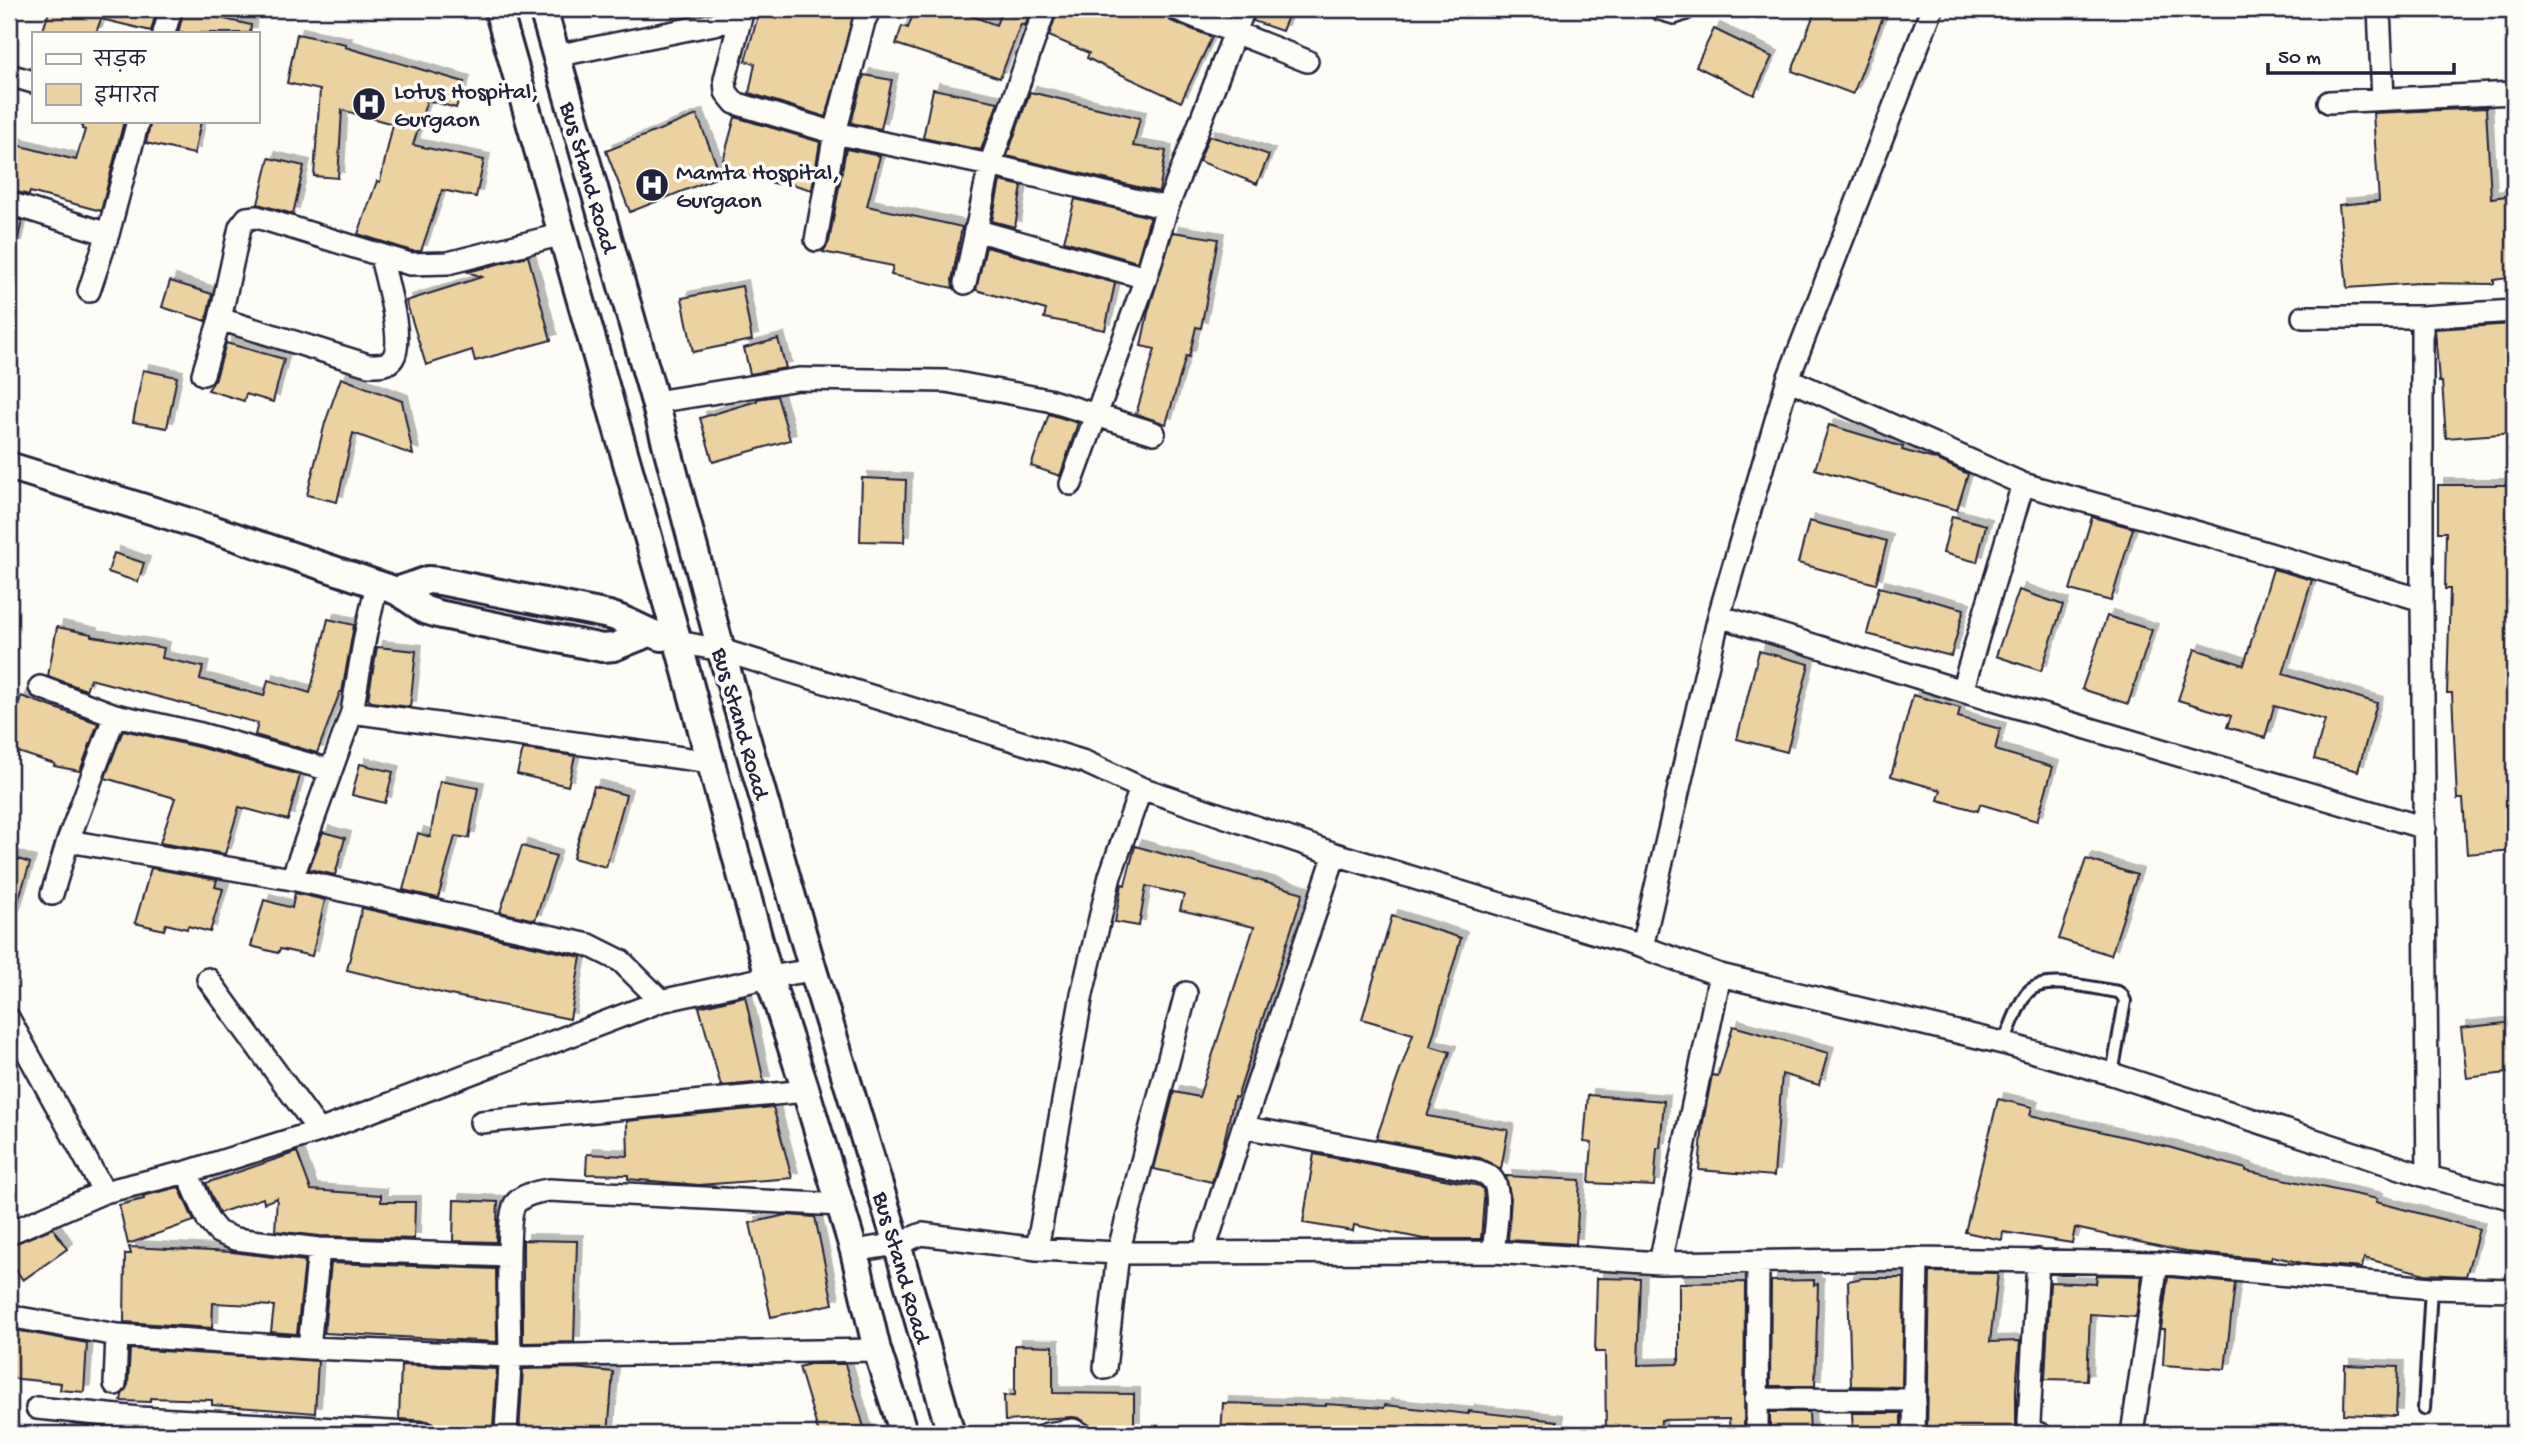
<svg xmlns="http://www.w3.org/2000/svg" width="2523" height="1443" viewBox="0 0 2523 1443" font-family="'Gochi Hand','Playpen Sans Deva',sans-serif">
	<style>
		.building { fill: #edd2a1; stroke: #22223b; stroke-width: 2; filter: url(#shadow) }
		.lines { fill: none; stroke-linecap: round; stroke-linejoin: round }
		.service-casing { stroke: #22223b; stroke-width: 16 }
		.minor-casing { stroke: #22223b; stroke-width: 26 }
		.tertiary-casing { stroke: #22223b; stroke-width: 32 }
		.service { stroke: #fdfcf7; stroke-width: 10 }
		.minor { stroke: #fdfcf7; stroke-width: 21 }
		.tertiary { stroke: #fdfcf7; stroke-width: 26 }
		.labels { text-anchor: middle; stroke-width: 7; stroke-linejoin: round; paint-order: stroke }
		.poi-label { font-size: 24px; fill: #22223b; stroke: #fdfcf7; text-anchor: start }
		.street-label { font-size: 24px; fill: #22223b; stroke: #fdfcf7 }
	</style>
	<defs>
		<filter id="shadow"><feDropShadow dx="6" dy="-6" stdDeviation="0" flood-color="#0004"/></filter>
	</defs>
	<rect width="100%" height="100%" fill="#fdfcf7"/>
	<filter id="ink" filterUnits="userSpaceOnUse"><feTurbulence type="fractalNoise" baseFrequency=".0143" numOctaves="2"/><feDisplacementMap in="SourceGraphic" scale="14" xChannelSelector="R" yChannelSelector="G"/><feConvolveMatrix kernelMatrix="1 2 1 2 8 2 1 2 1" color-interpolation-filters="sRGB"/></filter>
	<g filter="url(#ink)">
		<!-- building -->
		<path class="building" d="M50,9H157L151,31L101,19L96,33H42Z
			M760,9H855L826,117L749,93L755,64L745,61Z
			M915,9H953L996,25L1000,15L985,9H1031L1025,26L1021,24L1000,78L896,44L902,26L908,28Z
			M1058,9H1163L1165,17L1171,21L1212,37L1181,102L1103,66L1087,58L1089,53L1049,36Z
			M1257,9H1291L1282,31L1253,21Z
			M1816,9H1886L1853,94L1792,71Z
			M184,10L251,25L250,33H178Z
			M1714,29L1772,57L1754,95L1696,66Z
			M297,34L346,44L345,47L464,82L456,108L427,100L413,145L484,160L476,197L442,190L421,251H412L358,234L377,181L380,182L393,124L342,110L338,178L314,176L320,90L287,83Z
			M864,75L892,80L881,129L851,123Z
			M933,89L998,102L981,150L923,138Z
			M1030,92L1140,118L1133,146L1166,151L1159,192L1007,156Z
			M2486,108L2491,198L2514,195V277L2494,280V284L2418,283L2347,288L2339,205L2379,201L2373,113Z
			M697,115L721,176L630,212L606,151Z
			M735,117L820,142L812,190L778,180L777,184L721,168Z
			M82,121H124L101,211L30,192L29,195L9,190V143L76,160L85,130L82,129Z
			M151,121H201L194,154L146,143Z
			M1209,136L1244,146L1269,155L1257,184L1199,161Z
			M846,149L880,156L867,206L962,227L952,280L953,288L891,275L893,266L823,252L829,242Z
			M269,158L304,166L293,214L258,204Z
			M1000,181L1022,186L1015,227L992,221Z
			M1075,199L1150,217L1137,262L1064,241Z
			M9,217L22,221L16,246L9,245Z
			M1173,232L1218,239L1201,328L1196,327L1189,357L1186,356L1166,424L1136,414L1155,349L1141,346L1148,312Z
			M986,247L1115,283L1105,330L1044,318L1046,310L976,290Z
			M528,256L551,340L475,361L472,350L426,365L406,301L482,277L468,272Z
			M170,281L212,294L206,321L162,307Z
			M742,286L752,340L693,352L682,298Z
			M2514,324V433L2446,438L2442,382H2439L2435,329Z
			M778,339L786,368L750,374L744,348Z
			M226,343L284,359L273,402L246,394L244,401L208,390L216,378Z
			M143,370L177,377L167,428L133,422Z
			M341,378L402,401L413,455L353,433L337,502L307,495L325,423Z
			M777,396L790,440L713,462L700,418L757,401V399Z
			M1049,414L1078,423L1060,476L1031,466Z
			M1829,425L1903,447L1902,450L1938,460L1968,474L1957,510L1815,469Z
			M862,478L906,480L904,542L860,541Z
			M2438,485H2514V850L2467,854L2463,799H2457L2452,693H2447L2450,589H2445L2446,532H2438Z
			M1952,516L1986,525L1977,562L1943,553Z
			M2092,517L2133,528L2111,601L2070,590Z
			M1809,521L1887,541L1876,584L1798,563Z
			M114,553L144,563L138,582L108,572Z
			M2273,569L2312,580L2283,674L2377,703L2358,771L2314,759L2325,720L2274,706L2265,738L2227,727L2231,716L2178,700L2195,649L2244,665Z
			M1879,587L1964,609L1951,656L1867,634Z
			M2019,590L2063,605L2041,671L1996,656Z
			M2107,616L2152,630L2128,704L2082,689Z
			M328,619L354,625L342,692H340L317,753L255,735L258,723L90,679L86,690L48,676L57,627L91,634V636L164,648L162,658L203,667L200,679L264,696L268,680L310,693Z
			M377,647L416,651L410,707L372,702L368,699Z
			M1759,651L1809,664L1787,752L1737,739Z
			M1913,695L1960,708L1958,717L2000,729L1995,750L2053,767L2037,821L1980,804L1978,811L1938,800L1941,790L1891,776Z
			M21,696L98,723L80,771L54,766L55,764L9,749V737Z
			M123,730L198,747L300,775L288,820L239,807L225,854L160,843L175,798L105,778Z
			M523,749L575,756L568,786L517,774Z
			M360,764L393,772L385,803L352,795Z
			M440,781L478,788L469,838L455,836L438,898L403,890L418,833L430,837Z
			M594,786L626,795L606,867L573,858Z
			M323,832L345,838L335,875L309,869Z
			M522,846L556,856L535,920L500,912Z
			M1135,846L1303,893L1237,1098L1234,1097L1223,1146L1212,1182L1154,1169L1174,1092L1199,1097L1254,927L1180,910L1184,895L1146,886L1139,926L1115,922L1122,884L1125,885Z
			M9,856L30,863L13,917L9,916Z
			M2086,859L2137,875L2111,955L2059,939Z
			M151,868L217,880L215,887L223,889L210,932L188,926L187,929L166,924L164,930L135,923Z
			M295,893L325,900L312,956L280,949L278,953L251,946L264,900L292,908Z
			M362,908L581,957L570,1019L450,995L347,970Z
			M1392,916L1461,938L1430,1046L1450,1052L1427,1116L1508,1130L1501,1169L1480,1158L1376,1139L1413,1034L1362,1019Z
			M745,996L764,1082L721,1086L699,1007Z
			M2514,1022V1072L2467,1078L2461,1028Z
			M1733,1026L1828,1053L1819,1085L1782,1074L1774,1176L1699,1170L1703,1122L1712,1075L1718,1076Z
			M1588,1095L1664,1101L1660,1148H1657L1654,1186L1589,1183L1592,1143L1584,1142Z
			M1998,1099L2032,1107L2030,1115L2168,1147L2246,1169V1171L2377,1199L2376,1202L2479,1229L2466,1276L2425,1274L2364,1258L2362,1268L2302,1263L2272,1256L2271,1260L2185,1252L2075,1228L2072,1243L2003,1232L2002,1240L1965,1232Z
			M773,1107L792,1178L699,1185L628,1179V1175L586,1174L587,1154L628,1156L627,1121Z
			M297,1152L311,1190L381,1195V1202H415L414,1239L320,1236L275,1231L277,1198L264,1203L263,1198L219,1213L206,1183Z
			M1314,1154L1480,1186L1483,1189L1484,1199L1481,1239H1424L1354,1225L1353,1231L1303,1223Z
			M1506,1176L1580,1180L1576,1244L1508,1240L1511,1198Z
			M179,1187L194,1221L128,1244L119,1205L144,1199L143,1196Z
			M454,1200L498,1202L496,1242L453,1241Z
			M786,1215L815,1217L833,1304L771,1317L750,1223Z
			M53,1228L67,1249L23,1280L9,1260V1246Z
			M523,1240L577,1241L574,1342L523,1343Z
			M129,1247L232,1252L305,1261L297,1334L271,1332L274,1306L213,1303L212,1328L124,1322L125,1254H131Z
			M331,1263L496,1269L497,1342L324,1333Z
			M1930,1272L1998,1273L1990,1342L2020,1341L2016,1389V1429H1960V1434H1927Z
			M2097,1275L2142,1276L2136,1317L2090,1314L2087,1380L2045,1379L2050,1282L2096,1284Z
			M2168,1277L2235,1283L2225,1369L2163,1365L2165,1329H2161Z
			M1597,1278L1641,1279L1638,1365L1677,1364L1679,1361V1283L1745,1282L1744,1434H1730L1729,1419L1661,1420L1660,1434H1606L1605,1352H1595Z
			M1863,1278H1904L1902,1387L1851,1386L1848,1281Z
			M1814,1280V1285L1818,1284L1815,1386H1770L1771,1281Z
			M9,1329L87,1343L84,1392L60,1390L61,1383L9,1378Z
			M1015,1345L1053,1346V1393L1134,1394V1427H1092L1079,1418L1072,1417L1005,1421L1004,1396L1015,1395Z
			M130,1349L318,1361L315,1413L212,1405V1400L150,1398V1402L121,1401L122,1395L128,1385Z
			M810,1364H845L866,1434H819L799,1367Z
			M401,1365L497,1369L493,1427L437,1426L428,1421L399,1419Z
			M2345,1365L2398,1367L2396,1416L2344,1414Z
			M574,1368L613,1372L608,1434H519L523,1369Z
			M1223,1403L1326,1406V1404L1384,1408L1385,1405L1468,1414L1469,1411L1557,1421V1434L1381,1432L1380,1434H1221Z
			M1770,1412H1809L1810,1434H1770Z
			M1852,1413H1901V1432L1853,1433Z"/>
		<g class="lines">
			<!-- service casing -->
			<g class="service-casing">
				<path id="service" d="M2003,1043C2011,1028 2017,1006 2027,993C2043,974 2095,989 2118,992L2122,995L2125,1001L2112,1074
					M2424,1409L2431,1288"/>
			</g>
			<!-- minor casing -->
			<g class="minor-casing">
				<path id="minor" d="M743,9L725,79L726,92L735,103L835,133L990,165L1167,208
					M1176,9L1307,61
					M1660,9L1674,13L1685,9
					M2379,9L2383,99
					M164,33L171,9
					M555,56L739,19
					M9,75L33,82
					M2329,102L2514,93
					M9,203L108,234
					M975,230L1146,278
					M816,240L835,133L864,21L870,9
					M965,283L990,165L1045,9
					M89,291L108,234L138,121
					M2303,317H2422L2514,311
					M2422,317V600L2428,1177
					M220,319L368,365C377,365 388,366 393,358C405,340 385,277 381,256
					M203,374L220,319L240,227L247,218L257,217L410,264L448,263L563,234
					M1788,379L2023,484L2210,536L2422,600
					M655,402L799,379L946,381L1048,400L1154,433
					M1071,484L1146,278L1167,208L1244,9
					M1719,616L1962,691L2425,828
					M678,642L721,650L1085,762L1141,788L1335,854L1642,947L1720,975L2003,1043L2112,1074L2428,1177L2514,1199
					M40,687L115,715L201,734L330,770
					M1962,691L2023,484
					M352,712L711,762
					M68,841L292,879L589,945L621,961L661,1001
					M292,879L352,712L365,637L377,584
					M52,894L68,841L115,715
					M1642,947L1719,616L1788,379L1932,9
					M208,979L319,1131
					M9,1019L104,1192
					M481,1122L806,1091
					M1243,1127L1478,1171C1485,1174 1492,1176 1495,1184C1501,1199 1495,1235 1493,1252
					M187,1172L208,1220L218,1232L235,1239L319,1249L509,1256
					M9,1233L104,1192L187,1172L319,1131L661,1001L769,977L813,970
					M1037,1249L1082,994L1110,876L1141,788
					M854,1251L897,1244L922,1234L1037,1249L1118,1253L1493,1252L1660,1263L1917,1259L2157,1263L2431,1288L2514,1290
					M1204,1251L1243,1127L1335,854
					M2038,1260L2029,1422L2031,1432L2040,1434
					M1660,1263L1720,975
					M9,1313L14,1317L117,1335L309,1348L510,1356L877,1350
					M309,1348L319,1249
					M1105,1368L1118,1253L1186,993
					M115,1384L117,1335
					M1756,1399L1915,1400
					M37,1408L139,1418L427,1434
					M506,1434C507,1407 510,1381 510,1354C510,1330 505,1218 515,1204C523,1194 537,1192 549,1190L840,1205
					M1047,1434L1073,1430L1081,1434
					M1757,1434L1758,1263
					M1914,1434L1917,1259
					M2132,1434L2157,1263"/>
			</g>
			<!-- tertiary casing -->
			<g class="tertiary-casing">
				<path id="tertiary" d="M498,9L678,642L769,977L806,1091L854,1251L877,1350L904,1434
					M543,9L655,402L721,650L813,970L897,1244L951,1434
					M9,466L215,530L397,591L425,610L438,614L602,648L614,647L649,633
					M397,591L428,580L440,581L609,615C628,620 643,631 662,637"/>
			</g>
			<!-- service -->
			<use href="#service" class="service"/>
			<!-- minor -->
			<use href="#minor" class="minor"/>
			<!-- tertiary -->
			<use href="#tertiary" class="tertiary"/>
		</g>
	</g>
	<!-- icons -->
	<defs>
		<g id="hospital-disc" transform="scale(1.75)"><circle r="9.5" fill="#22223b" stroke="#fdfcf7"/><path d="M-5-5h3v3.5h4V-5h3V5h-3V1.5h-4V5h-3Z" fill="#fff"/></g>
	</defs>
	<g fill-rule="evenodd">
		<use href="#hospital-disc" x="369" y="104"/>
		<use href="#hospital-disc" x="652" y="185"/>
	</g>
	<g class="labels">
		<!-- poi labels -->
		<g class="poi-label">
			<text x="394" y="98">Lotus Hospital,<tspan x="394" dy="28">Gurgaon</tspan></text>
			<text x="676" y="179">Mamta Hospital,<tspan x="676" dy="28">Gurgaon</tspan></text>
		</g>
		<!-- street labels -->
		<g class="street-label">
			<text transform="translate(590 177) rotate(74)" y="8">Bus Stand Road</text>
			<text transform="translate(742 723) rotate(74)" y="8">Bus Stand Road</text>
			<text transform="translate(903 1267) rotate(74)" y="8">Bus Stand Road</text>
		</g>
	</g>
	<!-- margin -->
	<rect width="2523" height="1443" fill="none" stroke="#fdfcf7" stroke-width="35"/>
	<rect x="18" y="18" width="2488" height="1408" fill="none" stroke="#22223b" stroke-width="2.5" filter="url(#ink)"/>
	<!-- legend -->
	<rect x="32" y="32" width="228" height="91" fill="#fdfcf7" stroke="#a5a5ac" stroke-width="2"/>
	<rect x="46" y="54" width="35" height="10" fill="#fdfcf7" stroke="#a5a5ac" stroke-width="2"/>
	<text x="94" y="66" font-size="21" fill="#22223b">सड़क</text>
	<rect x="46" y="84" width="35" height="21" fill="#edd2a1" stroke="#a5a5ac" stroke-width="2"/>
	<text x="94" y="102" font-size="21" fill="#22223b">इमारत</text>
	<!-- scale -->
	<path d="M2268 63v10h186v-10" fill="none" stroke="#22223b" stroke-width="3.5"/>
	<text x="2278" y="63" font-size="21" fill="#22223b" stroke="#fdfcf7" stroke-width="5" paint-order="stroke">50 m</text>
</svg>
